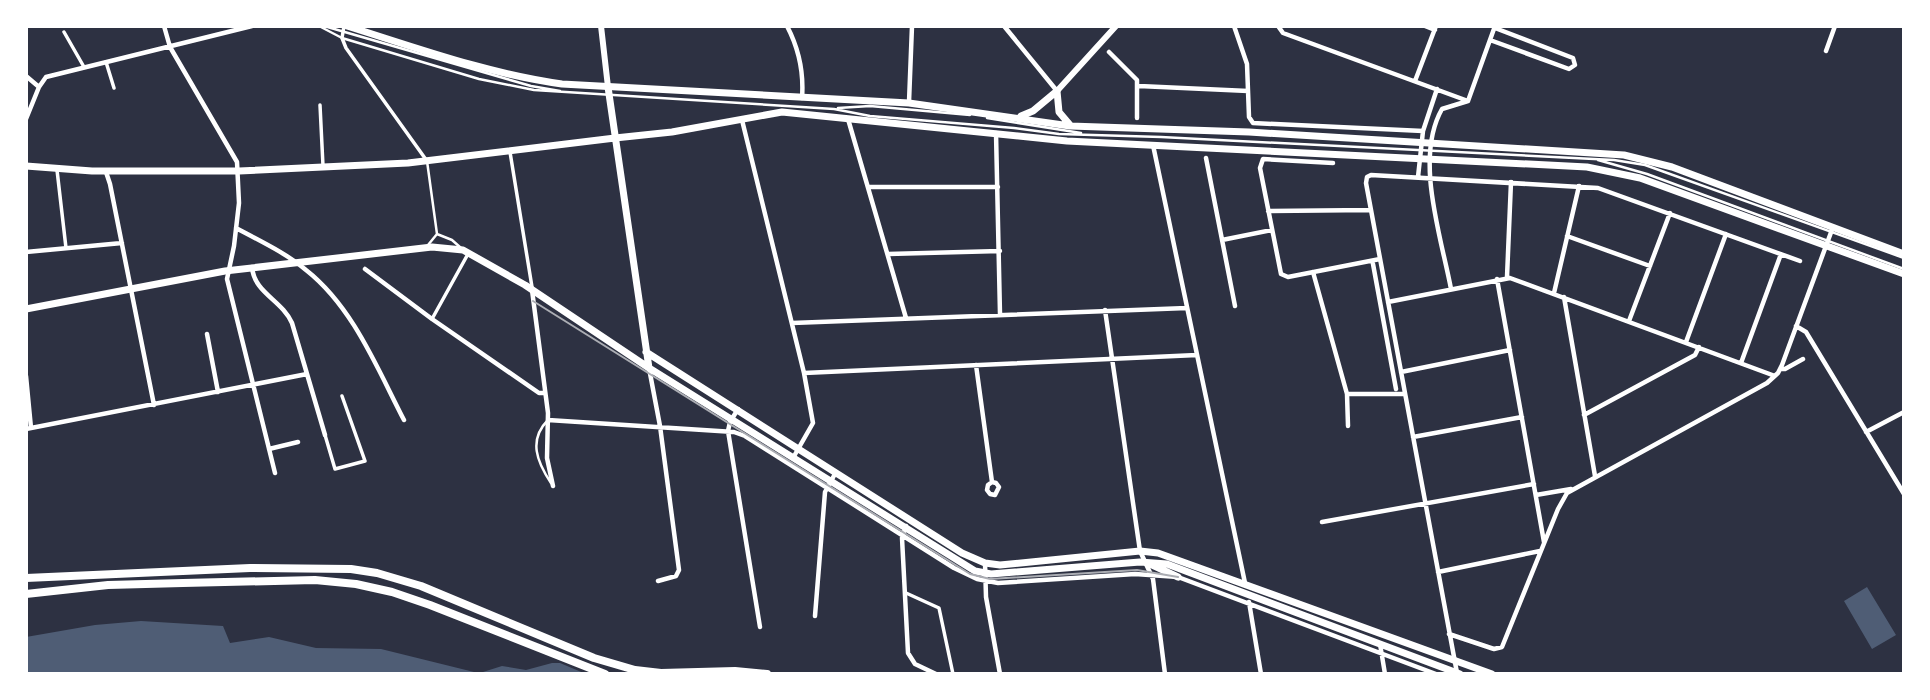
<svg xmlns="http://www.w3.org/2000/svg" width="1930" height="700" viewBox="0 0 1930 700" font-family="Figtree,sans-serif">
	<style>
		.water { fill: #4f5d75 }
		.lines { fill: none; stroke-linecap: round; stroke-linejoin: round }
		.service { stroke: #fff; stroke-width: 2.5 }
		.pedestrian { stroke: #fff; stroke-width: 3.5 }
		.minor { stroke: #fff; stroke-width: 4.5 }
		.tertiary { stroke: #fff; stroke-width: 6 }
		.secondary { stroke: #fff; stroke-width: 7 }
		.primary { stroke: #fff; stroke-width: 7 }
		.trunk { stroke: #fff; stroke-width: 8 }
		.tram { stroke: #abadb3; stroke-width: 2 }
	</style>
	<rect width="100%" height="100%" fill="#2d3142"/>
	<!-- water -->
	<path class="water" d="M1867,587L1896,635L1872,649L1844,601Z
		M141,621L223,626L230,643L269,637L316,648L381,649L474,672H483L502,666L526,670L552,663H560L586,674H26V637L95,625Z"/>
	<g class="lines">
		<!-- service -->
		<path class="service" d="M319,26L342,38L479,79L534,90L834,109L870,116L1014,128L1059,134L1161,137L1614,160L1645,165L1904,258
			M324,26L531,86L560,91
			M838,108L870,106L970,115
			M987,118L1081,133
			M1598,160L1647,174L1904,269
			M427,161L437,234L428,245
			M437,234L452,240L461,248
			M548,420C528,440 537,462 551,483"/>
		<!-- pedestrian -->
		<path class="pedestrian" d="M344,26L342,38L346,48L427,161
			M64,32L84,67
			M106,62L114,88
			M320,105L323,166
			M510,152L532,287
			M57,170L66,248
			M432,319L468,254
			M325,435L335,469L365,461L342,396
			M906,593L939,608L953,674"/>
		<!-- minor -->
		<path class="minor" d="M164,26L170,47L237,162L239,203L234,246L227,279L275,473
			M787,26C799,49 804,72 802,98
			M1004,26L1057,91
			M1234,26L1247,64L1249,117L1253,123L1423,131
			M1278,26L1283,33L1468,101
			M1425,26L1435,30
			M1490,40L1569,69L1575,65L1573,58L1495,28
			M1826,51L1835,26
			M1109,52L1137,80V118
			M26,76L39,87
			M1415,81L1436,26
			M1139,86L1248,91
			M1468,101L1495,26
			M909,102L912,26
			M26,119L39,87L46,77L252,26
			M848,119L906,318
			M742,120L804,373L813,423L793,458
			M996,133L1000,314
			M1153,145L1245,583
			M1206,158L1235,306
			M1333,163L1263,159L1260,168L1281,274L1288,277L1380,259
			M106,172L110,184L154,405
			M1418,177L1423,131L1437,89
			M869,187H998
			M1268,211L1371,210
			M236,228C260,241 286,253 306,270C353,307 377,368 404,420
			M1567,236L1650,266
			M1222,240L1272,230
			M26,252L122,243
			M888,254L1000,251
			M1373,264L1396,389
			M252,267C254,293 282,300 292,323L325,435
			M365,269L432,319L539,393H545
			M1313,272L1347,394L1348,426
			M1507,277L1511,182
			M1497,279L1544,542
			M1451,289C1441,236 1414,158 1442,109L1468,101
			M532,290L548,413L547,458L553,486
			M1554,293L1579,186
			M1564,297L1595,476
			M1388,302L1510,278L1775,376
			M1105,310L1140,551L1153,579L1165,674
			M1629,321L1670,213
			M792,323L1187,308
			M1796,326L1806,332L1904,494
			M207,334L218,392
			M1686,342L1726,234
			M1741,363L1781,254
			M976,365L992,482L988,485L987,490L990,494L995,495L999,487L996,483L992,482
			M649,368L660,426L679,570L676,576L658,581
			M1781,369H1785L1803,359
			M1401,372L1510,350
			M804,373L1197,355
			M26,376L31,428
			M1347,394H1405
			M738,409L730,422L728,431L760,627
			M1584,415L1695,355L1699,347
			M548,420L734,432L745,436L954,568L977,579L998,583L1135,574L1178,577L1436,674
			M26,429L307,374
			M1866,432L1904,412
			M1413,437L1522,417
			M269,449L298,442
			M1536,495L1571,489
			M1322,522L1534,484
			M906,526L902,538L908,653L915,664L936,674
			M985,563L986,597L1000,674
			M1438,572L1540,551
			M1249,602L1261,674
			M815,616L825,492L836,472
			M1449,634L1494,649L1502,647L1558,509L1567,493L1767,383L1778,373L1782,365L1833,227
			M1380,644L1385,674
			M1457,673L1366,183L1367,177L1371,175L1598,188L1800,261"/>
		<!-- tertiary -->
		<path class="tertiary" d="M601,26L608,87
			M1057,91L1116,26"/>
		<!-- secondary -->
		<path class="secondary" d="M608,87L649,368
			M26,166L92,171H239L408,163L615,138
			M26,309L225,271L432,247L463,250L525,285L649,368L975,571L991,574L1140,562L1167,564L1460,674
			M646,352L962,553L985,563L1000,565L1140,551L1158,553L1492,674
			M1150,564L1178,577"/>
		<!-- primary -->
		<path class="primary" d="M347,26C417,48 489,74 562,84L909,103L1070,126L1249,132L1624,155L1672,167L1904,254
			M1057,91L1059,112L1070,125
			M1021,116L1033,111L1057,91
			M615,138L672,132L782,112L1067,141L1587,167L1640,178L1904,274"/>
		<!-- trunk -->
		<path class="trunk" d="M26,578L250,568L351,569L377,573L421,586L594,658L635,670L661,673L735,671L767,674
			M26,594L108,585L183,583L315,580L356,584L392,592L430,605L605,674"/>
		<!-- tram -->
		<path class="tram" d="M533,301L970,574L990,579L1137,570L1178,577"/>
	</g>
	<!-- border -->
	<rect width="1930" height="700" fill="none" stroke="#ffffff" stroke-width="56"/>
</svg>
